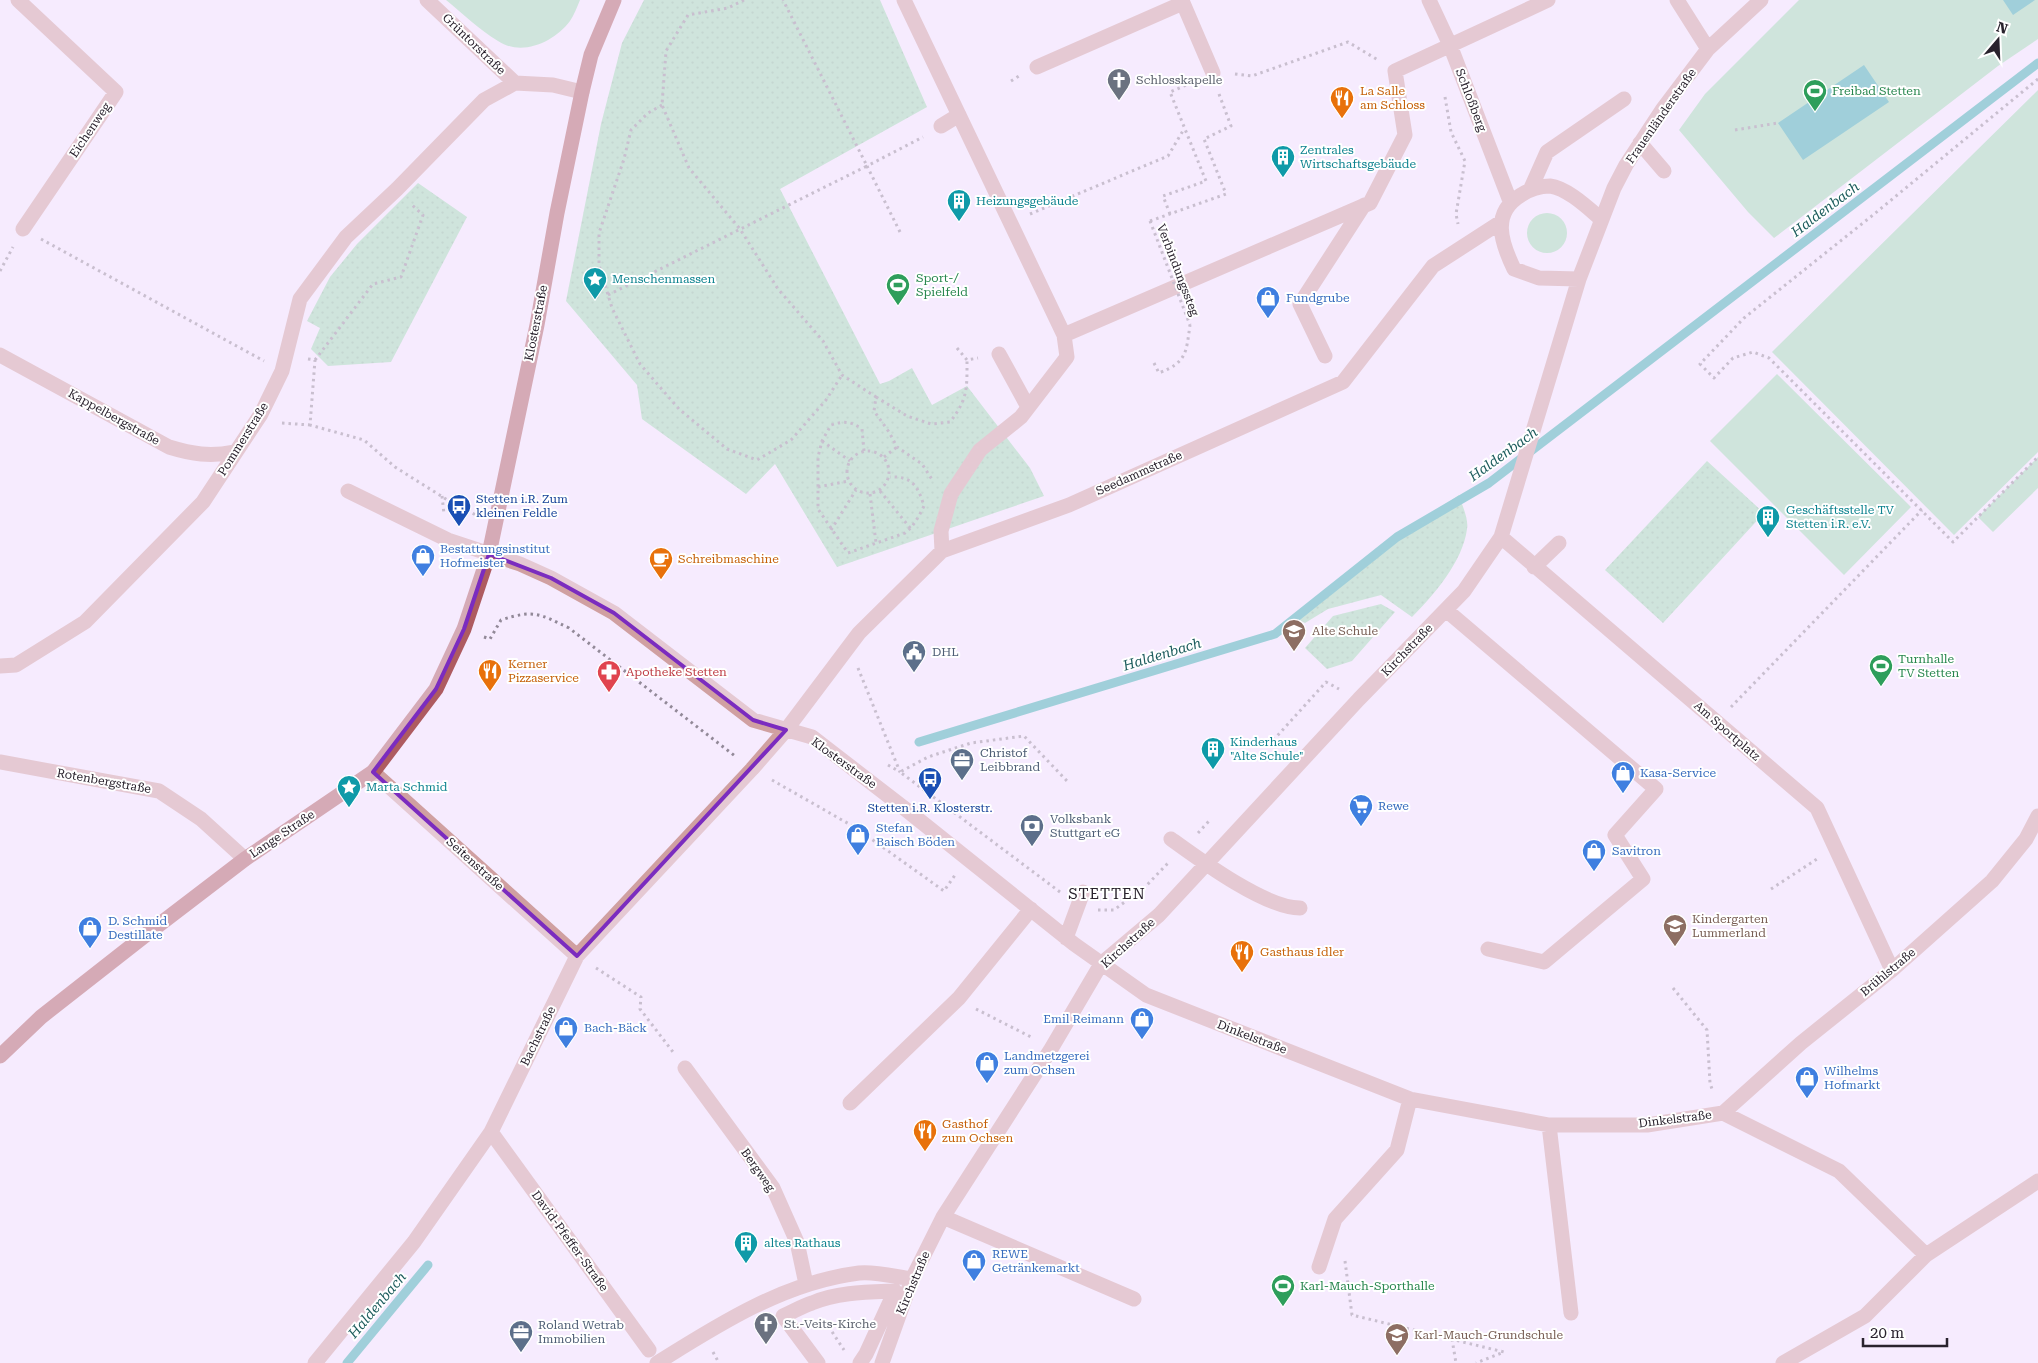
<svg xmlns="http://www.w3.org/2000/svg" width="2038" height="1363" viewBox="0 0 2038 1363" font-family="'Roboto Serif',serif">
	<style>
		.grass { fill: #9fdcb4 }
		.park { fill: url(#park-dots) }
		.water { fill: #38aeb0 }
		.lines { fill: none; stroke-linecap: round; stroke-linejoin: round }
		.stream { stroke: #38aeb0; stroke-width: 9 }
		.path { stroke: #928998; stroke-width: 3; stroke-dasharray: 2.5 4; stroke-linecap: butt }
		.minor { stroke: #d0a0a1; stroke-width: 15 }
		.major { stroke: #ae5b60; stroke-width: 15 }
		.path-bridge { stroke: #928998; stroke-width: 3; stroke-dasharray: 2.5 4; stroke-linecap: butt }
		.marked { fill: none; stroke: #7b2cbf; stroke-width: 4; stroke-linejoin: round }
		.labels { text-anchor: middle; stroke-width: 4; stroke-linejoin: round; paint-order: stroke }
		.street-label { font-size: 12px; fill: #29222d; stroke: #fff }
		.worship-label { font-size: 12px; fill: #5b616d; stroke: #fff; text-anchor: start }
		.food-label { font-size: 12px; fill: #c56008; stroke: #fff; text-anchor: start }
		.leisure-label { font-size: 12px; fill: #27864d; stroke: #fff; text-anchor: start }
		.culture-label { font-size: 12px; fill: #0d838f; stroke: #fff; text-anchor: start }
		.shop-label { font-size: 12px; fill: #366cbe; stroke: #fff; text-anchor: start }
		.transit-label { font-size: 12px; fill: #164399; stroke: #fff; text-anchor: start }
		.education-label { font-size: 12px; fill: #785e54; stroke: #fff; text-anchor: start }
		.service-label { font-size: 12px; fill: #4e5e75; stroke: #fff; text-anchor: start }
		.health-label { font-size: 12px; fill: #be3a42; stroke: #fff; text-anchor: start }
		.water-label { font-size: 14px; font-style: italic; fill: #1e5d5e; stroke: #fff }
		.quarter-label { font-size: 15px; letter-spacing: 1px; fill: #29222d; stroke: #fff }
	</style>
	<defs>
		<pattern id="park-dots" width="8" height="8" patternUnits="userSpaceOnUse" patternTransform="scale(1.25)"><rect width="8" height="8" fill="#9fdcb4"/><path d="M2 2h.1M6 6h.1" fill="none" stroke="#89bc9b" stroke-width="1.8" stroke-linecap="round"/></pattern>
	</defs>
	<rect width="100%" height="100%" fill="#f6ebfe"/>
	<!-- grass -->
	<path class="grass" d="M446,0H580C577,7 574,15 570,21C554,42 522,57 498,41C480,30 463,14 446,0Z
		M1799,0H2038V39L1998,66L1774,238L1748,212L1679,130L1705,94Z
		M2038,90V452L1954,535L1772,352Z
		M1527 233a20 20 0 1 1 40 0a20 20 0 1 1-40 0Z
		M1777,374L1911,507L1844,575L1710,441Z
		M2038,457V488L1993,532L1978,517Z"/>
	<!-- park -->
	<path class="park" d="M644,0H880L927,107L780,189L880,384L889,381L912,368L932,405L967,386L1030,468L1044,496L837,567L775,464L746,494L642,419L637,385L566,301L601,124L622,43Z
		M418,183L467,217L391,362L328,366L311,349L320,328L307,321L330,277L357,244Z
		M1707,461L1764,513L1663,623L1605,570Z
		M1459,495C1462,505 1469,520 1467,529C1463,561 1434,595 1412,617L1381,595L1328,609L1305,623L1292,616L1370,555Z
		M1381,604L1395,612L1352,661L1327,669L1305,648L1333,616Z"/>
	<!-- water -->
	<path class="water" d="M2003,0H2035L2013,15Z
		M1864,65L1889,102L1803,160L1778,123Z"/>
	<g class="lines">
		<!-- stream -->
		<path class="stream" d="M919,742L1275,634L1397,537L1489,483L2038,63
			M347,1363L428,1265"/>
		<!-- path -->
		<path class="path" d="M744,0L728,8L688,15L666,51L662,105L689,168L740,229L778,289L823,341L842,375L876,397L874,411L889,432L897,447L922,464L933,481
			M1235,74L1252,76L1348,42L1378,60
			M2038,79L1873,215L1744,318L1700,364L1714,378L1733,358L1753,352L1769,358L1953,542L2038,457
			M1011,81L1019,76
			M1445,97L1451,132L1465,161L1456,214L1458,224
			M662,105L648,113L631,130L624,159L599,233V265L612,308L640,364L679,409L727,449L757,460L791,440L826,400L842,375
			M1735,130L1778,123
			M1030,214L1168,156L1184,129
			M1170,214L1163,196L1206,181L1170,92L1193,82
			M1150,221L1226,194L1204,139L1231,126L1219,94
			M900,232L867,166L923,137
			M41,239L264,361
			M0,271L13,247
			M608,295L867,166L783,0
			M957,348L967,360L978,358
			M308,359L315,360L310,425L364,440L395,467L457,506L476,515
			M315,360L373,284L401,277L423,215L412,205
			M1154,363L1159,373C1187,362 1186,353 1190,325
			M876,397L907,416L931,424L950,422C968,399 967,388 967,360
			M282,423L310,425
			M822,441L850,461
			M847 472a21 21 0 1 1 42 0a21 21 0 1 1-42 0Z
			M864,451L862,429C851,421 843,421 831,425L822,441L818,457V509L848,553L905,533C914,526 919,516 924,506C918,486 912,476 890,477
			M884,457L897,447
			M818,487L849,481
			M880,491L911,529
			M870,494L876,543
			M442,496L444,514
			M831,530L856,490
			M484,637L490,639L501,620C535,609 539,614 569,628L735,756
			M858,668L900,772
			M1731,707L1922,510
			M1269,745L1326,682L1339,689
			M888,765L900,772
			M772,780L856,828L944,891L955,875
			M1198,833L1209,821
			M1771,889L1817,859
			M1060,892L900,772L928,757L971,743L1024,736L1067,781
			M1098,910H1114L1146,886L1169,862
			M596,968L641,997L640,1009L673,1052
			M1673,988L1707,1030L1710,1083L1713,1092
			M976,1009L1033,1038
			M1345,1261L1352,1315L1504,1352L1476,1363
			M825,1321L844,1350
			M1452,1339L1456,1363
			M713,1352L719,1363"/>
		<!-- minor -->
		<path class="minor" d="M18,0L116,92L23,229
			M427,0L515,83L553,85L582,92
			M904,0L1064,335L1370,203L1405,135L1395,71L1548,0
			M1429,0L1450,45L1510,201
			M1677,0L1708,49
			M1037,67L1183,3L1213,73
			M941,126L959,115
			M1640,143L1664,171
			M1531,188L1547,152L1624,99
			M1579,279L1539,278L1514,269C1501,242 1491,213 1521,195C1530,189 1539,186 1550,186C1567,188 1588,208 1601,219
			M999,354L1028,407
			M0,355L169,447C192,454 210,457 234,452
			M1325,356L1300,304L1364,205
			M348,491L448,540L520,564L551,578L614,613L753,720L812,737L904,808L1074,944L1146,995L1410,1099L1549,1125H1647L1723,1113L1839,1171L1926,1255
			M1501,537L1817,808L1892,970
			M942,551L941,531L951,494L980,450L1021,417L1067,357L1064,335
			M1534,567L1559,543
			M1446,610L1656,789L1615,835L1643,879L1544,962L1488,949
			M0,666L16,665L85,622L203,502L261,414L282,371L300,299L346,237L397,189L484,100L515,83
			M0,762L159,791L201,819L245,859
			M373,772L577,956
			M1171,839C1200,860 1265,908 1300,908
			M1066,938L1083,892
			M685,1068L773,1188L797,1242L806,1284
			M850,1103L959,998L1031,909
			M1723,1113L1801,1043L1892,970L1992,881L2026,839L2038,816
			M1549,1125L1571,1313
			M491,1132L649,1350
			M943,1217L1134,1299
			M1319,1267L1335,1219L1397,1150L1410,1099
			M315,1363L414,1242L491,1132L577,956L752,769L786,730L859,633L942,551L1069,505L1343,382L1433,266L1501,222
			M657,1363C719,1324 785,1282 859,1273C874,1271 897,1277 912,1279
			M818,1363L783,1316C793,1312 802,1306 812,1303C837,1292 868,1292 895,1291L866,1354L860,1363
			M882,1363L912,1279L943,1217L1051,1049L1101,964L1159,915L1359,699L1464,591L1501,537L1579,279L1614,188L1626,165L1662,110L1708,49L1761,0
			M1783,1363L1865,1316L1926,1255L2038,1181"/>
		<!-- major -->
		<path class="major" d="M0,1056L41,1017L143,937L245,859L373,772L436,689L464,629L489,554L537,325L557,213L582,92L591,55L614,0"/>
		<!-- path-bridge -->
		<path class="path-bridge" d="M1150,221L1190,325"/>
	</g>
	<!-- marked area -->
	<path d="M0 0H2038V1363H0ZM489,554L551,578L614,613L753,720L786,730L577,956L373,772L436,689L464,629Z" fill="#f6ebfe" fill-opacity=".55" fill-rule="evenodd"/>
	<path class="marked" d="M489,554L551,578L614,613L753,720L786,730L577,956L373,772L436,689L464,629Z"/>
	<!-- icons -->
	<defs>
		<g id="church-pin" transform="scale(1.25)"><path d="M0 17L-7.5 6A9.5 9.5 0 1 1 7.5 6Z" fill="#6b7280" stroke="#fff"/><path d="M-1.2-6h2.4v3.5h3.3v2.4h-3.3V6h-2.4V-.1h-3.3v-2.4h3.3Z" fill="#fff"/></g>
		<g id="stadium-pin" transform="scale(1.25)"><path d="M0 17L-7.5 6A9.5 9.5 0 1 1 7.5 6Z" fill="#2e9e5b" stroke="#fff"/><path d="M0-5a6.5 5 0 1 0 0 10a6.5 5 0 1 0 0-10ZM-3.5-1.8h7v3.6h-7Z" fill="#fff"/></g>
		<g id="restaurant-pin" transform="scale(1.25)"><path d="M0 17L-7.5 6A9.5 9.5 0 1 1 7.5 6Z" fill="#e8710a" stroke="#fff"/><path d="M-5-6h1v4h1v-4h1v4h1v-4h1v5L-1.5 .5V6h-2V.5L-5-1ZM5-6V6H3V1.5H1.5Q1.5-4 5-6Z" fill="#fff"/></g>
		<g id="building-pin" transform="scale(1.25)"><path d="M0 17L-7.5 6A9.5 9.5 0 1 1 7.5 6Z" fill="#0f9aa8" stroke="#fff"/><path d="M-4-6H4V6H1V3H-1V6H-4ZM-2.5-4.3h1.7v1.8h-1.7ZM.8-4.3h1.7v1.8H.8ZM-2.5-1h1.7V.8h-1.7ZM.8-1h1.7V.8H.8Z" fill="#fff"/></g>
		<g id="sight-pin" transform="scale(1.25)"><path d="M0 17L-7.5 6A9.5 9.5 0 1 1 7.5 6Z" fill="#0f9aa8" stroke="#fff"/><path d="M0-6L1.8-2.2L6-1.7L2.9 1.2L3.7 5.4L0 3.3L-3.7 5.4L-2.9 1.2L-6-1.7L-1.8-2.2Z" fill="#fff"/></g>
		<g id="shop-pin" transform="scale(1.25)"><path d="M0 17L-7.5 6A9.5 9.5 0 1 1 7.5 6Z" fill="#3f7fe0" stroke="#fff"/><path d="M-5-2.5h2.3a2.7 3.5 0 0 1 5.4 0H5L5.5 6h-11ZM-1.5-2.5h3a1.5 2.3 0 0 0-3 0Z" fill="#fff"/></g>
		<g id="bus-pin" transform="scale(1.25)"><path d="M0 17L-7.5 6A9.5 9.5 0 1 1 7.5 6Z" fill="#1a4fb4" stroke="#fff"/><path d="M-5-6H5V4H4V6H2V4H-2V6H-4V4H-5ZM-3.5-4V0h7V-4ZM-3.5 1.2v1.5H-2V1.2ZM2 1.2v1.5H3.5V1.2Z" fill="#fff"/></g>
		<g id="cafe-pin" transform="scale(1.25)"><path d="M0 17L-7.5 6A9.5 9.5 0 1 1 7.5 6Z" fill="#e8710a" stroke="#fff"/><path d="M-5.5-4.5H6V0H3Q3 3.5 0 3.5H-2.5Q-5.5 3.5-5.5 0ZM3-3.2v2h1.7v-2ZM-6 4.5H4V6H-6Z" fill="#fff"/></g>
		<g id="school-pin" transform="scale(1.25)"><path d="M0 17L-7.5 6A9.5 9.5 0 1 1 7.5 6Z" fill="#8d6e63" stroke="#fff"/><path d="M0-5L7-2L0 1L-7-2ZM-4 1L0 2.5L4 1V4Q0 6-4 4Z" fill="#fff"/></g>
		<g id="civic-pin" transform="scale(1.25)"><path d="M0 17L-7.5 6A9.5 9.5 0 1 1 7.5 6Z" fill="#5c6f8a" stroke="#fff"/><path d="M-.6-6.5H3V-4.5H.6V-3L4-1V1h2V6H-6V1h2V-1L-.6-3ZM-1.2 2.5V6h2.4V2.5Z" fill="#fff"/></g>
		<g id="pharmacy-pin" transform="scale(1.25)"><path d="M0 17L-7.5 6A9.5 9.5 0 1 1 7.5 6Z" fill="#e0444e" stroke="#fff"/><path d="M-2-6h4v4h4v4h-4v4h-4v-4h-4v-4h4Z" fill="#fff"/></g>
		<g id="office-pin" transform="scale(1.25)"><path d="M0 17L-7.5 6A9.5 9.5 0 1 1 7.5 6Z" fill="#5c6f8a" stroke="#fff"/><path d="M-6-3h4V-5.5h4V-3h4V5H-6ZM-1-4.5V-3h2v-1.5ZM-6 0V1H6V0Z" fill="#fff"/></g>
		<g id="supermarket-pin" transform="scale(1.25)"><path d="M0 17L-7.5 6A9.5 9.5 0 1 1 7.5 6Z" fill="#3f7fe0" stroke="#fff"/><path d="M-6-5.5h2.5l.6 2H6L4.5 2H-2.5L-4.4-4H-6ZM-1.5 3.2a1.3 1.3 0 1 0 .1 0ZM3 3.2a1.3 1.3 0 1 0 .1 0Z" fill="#fff"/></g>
		<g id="bank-pin" transform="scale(1.25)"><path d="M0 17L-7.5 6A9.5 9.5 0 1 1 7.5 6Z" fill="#5c6f8a" stroke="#fff"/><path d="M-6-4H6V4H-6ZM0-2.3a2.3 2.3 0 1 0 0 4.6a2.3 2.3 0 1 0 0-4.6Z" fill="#fff"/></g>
	</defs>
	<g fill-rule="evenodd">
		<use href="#church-pin" x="1119" y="80"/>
		<use href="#stadium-pin" x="1815" y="91"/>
		<use href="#restaurant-pin" x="1342" y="98"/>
		<use href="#building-pin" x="1283" y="157"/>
		<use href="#building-pin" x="959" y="201"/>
		<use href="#sight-pin" x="595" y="279"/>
		<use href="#stadium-pin" x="898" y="285"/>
		<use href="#shop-pin" x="1268" y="298"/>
		<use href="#bus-pin" x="459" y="506"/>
		<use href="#building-pin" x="1768" y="517"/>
		<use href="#shop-pin" x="423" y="556"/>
		<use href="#cafe-pin" x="661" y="559"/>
		<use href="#school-pin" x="1294" y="631"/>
		<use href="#civic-pin" x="914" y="652"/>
		<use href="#stadium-pin" x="1881" y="666"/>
		<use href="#restaurant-pin" x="490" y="671"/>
		<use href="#pharmacy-pin" x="609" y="672"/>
		<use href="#building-pin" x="1213" y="749"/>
		<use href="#office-pin" x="962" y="760"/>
		<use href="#shop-pin" x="1623" y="773"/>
		<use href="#bus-pin" x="930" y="779"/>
		<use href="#sight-pin" x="349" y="787"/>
		<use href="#supermarket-pin" x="1361" y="806"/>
		<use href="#bank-pin" x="1032" y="826"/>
		<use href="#shop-pin" x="858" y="835"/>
		<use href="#shop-pin" x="1594" y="851"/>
		<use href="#school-pin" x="1675" y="926"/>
		<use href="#shop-pin" x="90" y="928"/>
		<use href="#restaurant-pin" x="1242" y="952"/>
		<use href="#shop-pin" x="1142" y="1019"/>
		<use href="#shop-pin" x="566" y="1028"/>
		<use href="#shop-pin" x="987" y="1063"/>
		<use href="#shop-pin" x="1807" y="1078"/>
		<use href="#restaurant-pin" x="925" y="1131"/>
		<use href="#building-pin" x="746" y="1243"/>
		<use href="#shop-pin" x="974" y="1261"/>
		<use href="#stadium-pin" x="1283" y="1286"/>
		<use href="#church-pin" x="766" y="1324"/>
		<use href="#office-pin" x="521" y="1332"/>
		<use href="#school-pin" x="1397" y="1335"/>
	</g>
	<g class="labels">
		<!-- street labels -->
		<g class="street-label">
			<text transform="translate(474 44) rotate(44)" y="4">Grüntorstraße</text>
			<text transform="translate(1471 100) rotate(69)" y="4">Schloßberg</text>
			<text transform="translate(1661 116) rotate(-55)" y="4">Frauenländerstraße</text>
			<text transform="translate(90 130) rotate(-56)" y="4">Eichenweg</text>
			<text transform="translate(1178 270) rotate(69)" y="4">Verbindungssteg</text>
			<text transform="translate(536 323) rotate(-79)" y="4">Klosterstraße</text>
			<text transform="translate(114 417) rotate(29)" y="4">Kappelbergstraße</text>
			<text transform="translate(243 439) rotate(-58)" y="4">Pommerstraße</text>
			<text transform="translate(1139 473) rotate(-24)" y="4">Seedammstraße</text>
			<text transform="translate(1407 650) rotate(-46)" y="4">Kirchstraße</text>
			<text transform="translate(1727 731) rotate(41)" y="4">Am Sportplatz</text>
			<text transform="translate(844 763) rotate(36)" y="4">Klosterstraße</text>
			<text transform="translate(104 781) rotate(10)" y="4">Rotenbergstraße</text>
			<text transform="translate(282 834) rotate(-34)" y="4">Lange Straße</text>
			<text transform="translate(475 864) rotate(42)" y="4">Seitenstraße</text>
			<text transform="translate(1128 943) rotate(-42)" y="4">Kirchstraße</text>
			<text transform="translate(1888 972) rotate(-40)" y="4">Brühlstraße</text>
			<text transform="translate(538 1036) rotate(-64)" y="4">Bachstraße</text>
			<text transform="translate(1252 1037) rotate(21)" y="4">Dinkelstraße</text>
			<text transform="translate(1675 1119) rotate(-7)" y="4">Dinkelstraße</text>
			<text transform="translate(758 1170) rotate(55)" y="4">Bergweg</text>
			<text transform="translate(570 1241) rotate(54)" y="4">David-Pfeffer-Straße</text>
			<text transform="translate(913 1283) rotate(-67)" y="4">Kirchstraße</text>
		</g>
		<!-- worship labels -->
		<g class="worship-label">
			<text x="1136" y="84">Schlosskapelle</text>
			<text x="784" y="1328">St.-Veits-Kirche</text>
		</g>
		<!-- food labels -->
		<g class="food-label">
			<text x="1360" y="95">La Salle<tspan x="1360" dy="14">am Schloss</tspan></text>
			<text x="678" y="563">Schreibmaschine</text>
			<text x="508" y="668">Kerner<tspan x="508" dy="14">Pizzaservice</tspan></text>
			<text x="1260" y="956">Gasthaus Idler</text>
			<text x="942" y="1128">Gasthof<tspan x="942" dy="14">zum Ochsen</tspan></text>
		</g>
		<!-- leisure labels -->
		<g class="leisure-label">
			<text x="1832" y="95">Freibad Stetten</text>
			<text x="916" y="282">Sport-/<tspan x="916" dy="14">Spielfeld</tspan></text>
			<text x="1898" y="663">Turnhalle<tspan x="1898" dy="14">TV Stetten</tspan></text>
			<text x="1300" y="1290">Karl-Mauch-Sporthalle</text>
		</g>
		<!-- culture labels -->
		<g class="culture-label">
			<text x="1300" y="154">Zentrales<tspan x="1300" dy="14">Wirtschaftsgebäude</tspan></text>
			<text x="976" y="205">Heizungsgebäude</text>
			<text x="612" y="283">Menschenmassen</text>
			<text x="1786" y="514">Geschäftsstelle TV<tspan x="1786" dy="14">Stetten i.R. e.V.</tspan></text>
			<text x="1230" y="746">Kinderhaus<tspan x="1230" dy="14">"Alte Schule"</tspan></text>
			<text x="366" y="791">Marta Schmid</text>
			<text x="764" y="1247">altes Rathaus</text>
		</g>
		<!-- shop labels -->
		<g class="shop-label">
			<text x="1286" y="302">Fundgrube</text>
			<text x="440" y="553">Bestattungsinstitut<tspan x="440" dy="14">Hofmeister</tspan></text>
			<text x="1640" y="777">Kasa-Service</text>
			<text x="1378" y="810">Rewe</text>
			<text x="876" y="832">Stefan<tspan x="876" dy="14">Baisch Böden</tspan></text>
			<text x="1612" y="855">Savitron</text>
			<text x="108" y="925">D. Schmid<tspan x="108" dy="14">Destillate</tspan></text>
			<text x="1124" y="1023" text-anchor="end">Emil Reimann</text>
			<text x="584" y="1032">Bach-Bäck</text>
			<text x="1004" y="1060">Landmetzgerei<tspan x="1004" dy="14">zum Ochsen</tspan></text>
			<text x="1824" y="1075">Wilhelms<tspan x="1824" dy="14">Hofmarkt</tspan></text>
			<text x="992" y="1258">REWE<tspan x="992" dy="14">Getränkemarkt</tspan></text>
		</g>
		<!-- transit labels -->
		<g class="transit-label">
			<text x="476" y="503">Stetten i.R. Zum<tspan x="476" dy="14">kleinen Feldle</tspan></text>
			<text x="930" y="812" text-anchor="middle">Stetten i.R. Klosterstr.</text>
		</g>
		<!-- education labels -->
		<g class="education-label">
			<text x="1312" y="635">Alte Schule</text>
			<text x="1692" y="923">Kindergarten<tspan x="1692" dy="14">Lummerland</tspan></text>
			<text x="1414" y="1339">Karl-Mauch-Grundschule</text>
		</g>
		<!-- service labels -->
		<g class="service-label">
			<text x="932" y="656">DHL</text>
			<text x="980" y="757">Christof<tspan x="980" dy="14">Leibbrand</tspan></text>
			<text x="1050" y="823">Volksbank<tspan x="1050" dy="14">Stuttgart eG</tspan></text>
			<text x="538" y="1329">Roland Wetrab<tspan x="538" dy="14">Immobilien</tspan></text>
		</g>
		<!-- health labels -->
		<g class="health-label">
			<text x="626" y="676">Apotheke Stetten</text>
		</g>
		<!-- water labels -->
		<g class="water-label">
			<text transform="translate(1825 209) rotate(-37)" y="5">Haldenbach</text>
			<text transform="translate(1503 454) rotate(-36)" y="5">Haldenbach</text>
			<text transform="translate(1162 654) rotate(-17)" y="5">Haldenbach</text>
			<text transform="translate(377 1305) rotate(-50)" y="5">Haldenbach</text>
		</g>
		<!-- quarter labels -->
		<g class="quarter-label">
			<text x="1107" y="899">STETTEN</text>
		</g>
	</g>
	<!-- north arrow -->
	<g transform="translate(1998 40) rotate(19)" stroke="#ffffff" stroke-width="4" paint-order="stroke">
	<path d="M0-4L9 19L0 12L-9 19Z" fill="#29222d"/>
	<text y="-8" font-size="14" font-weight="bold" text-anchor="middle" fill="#29222d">N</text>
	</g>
	<!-- scale -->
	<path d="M1863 1338v8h84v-8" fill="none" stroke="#29222d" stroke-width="2.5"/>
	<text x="1870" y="1338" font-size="15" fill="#29222d" stroke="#ffffff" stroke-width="4" paint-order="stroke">20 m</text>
</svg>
